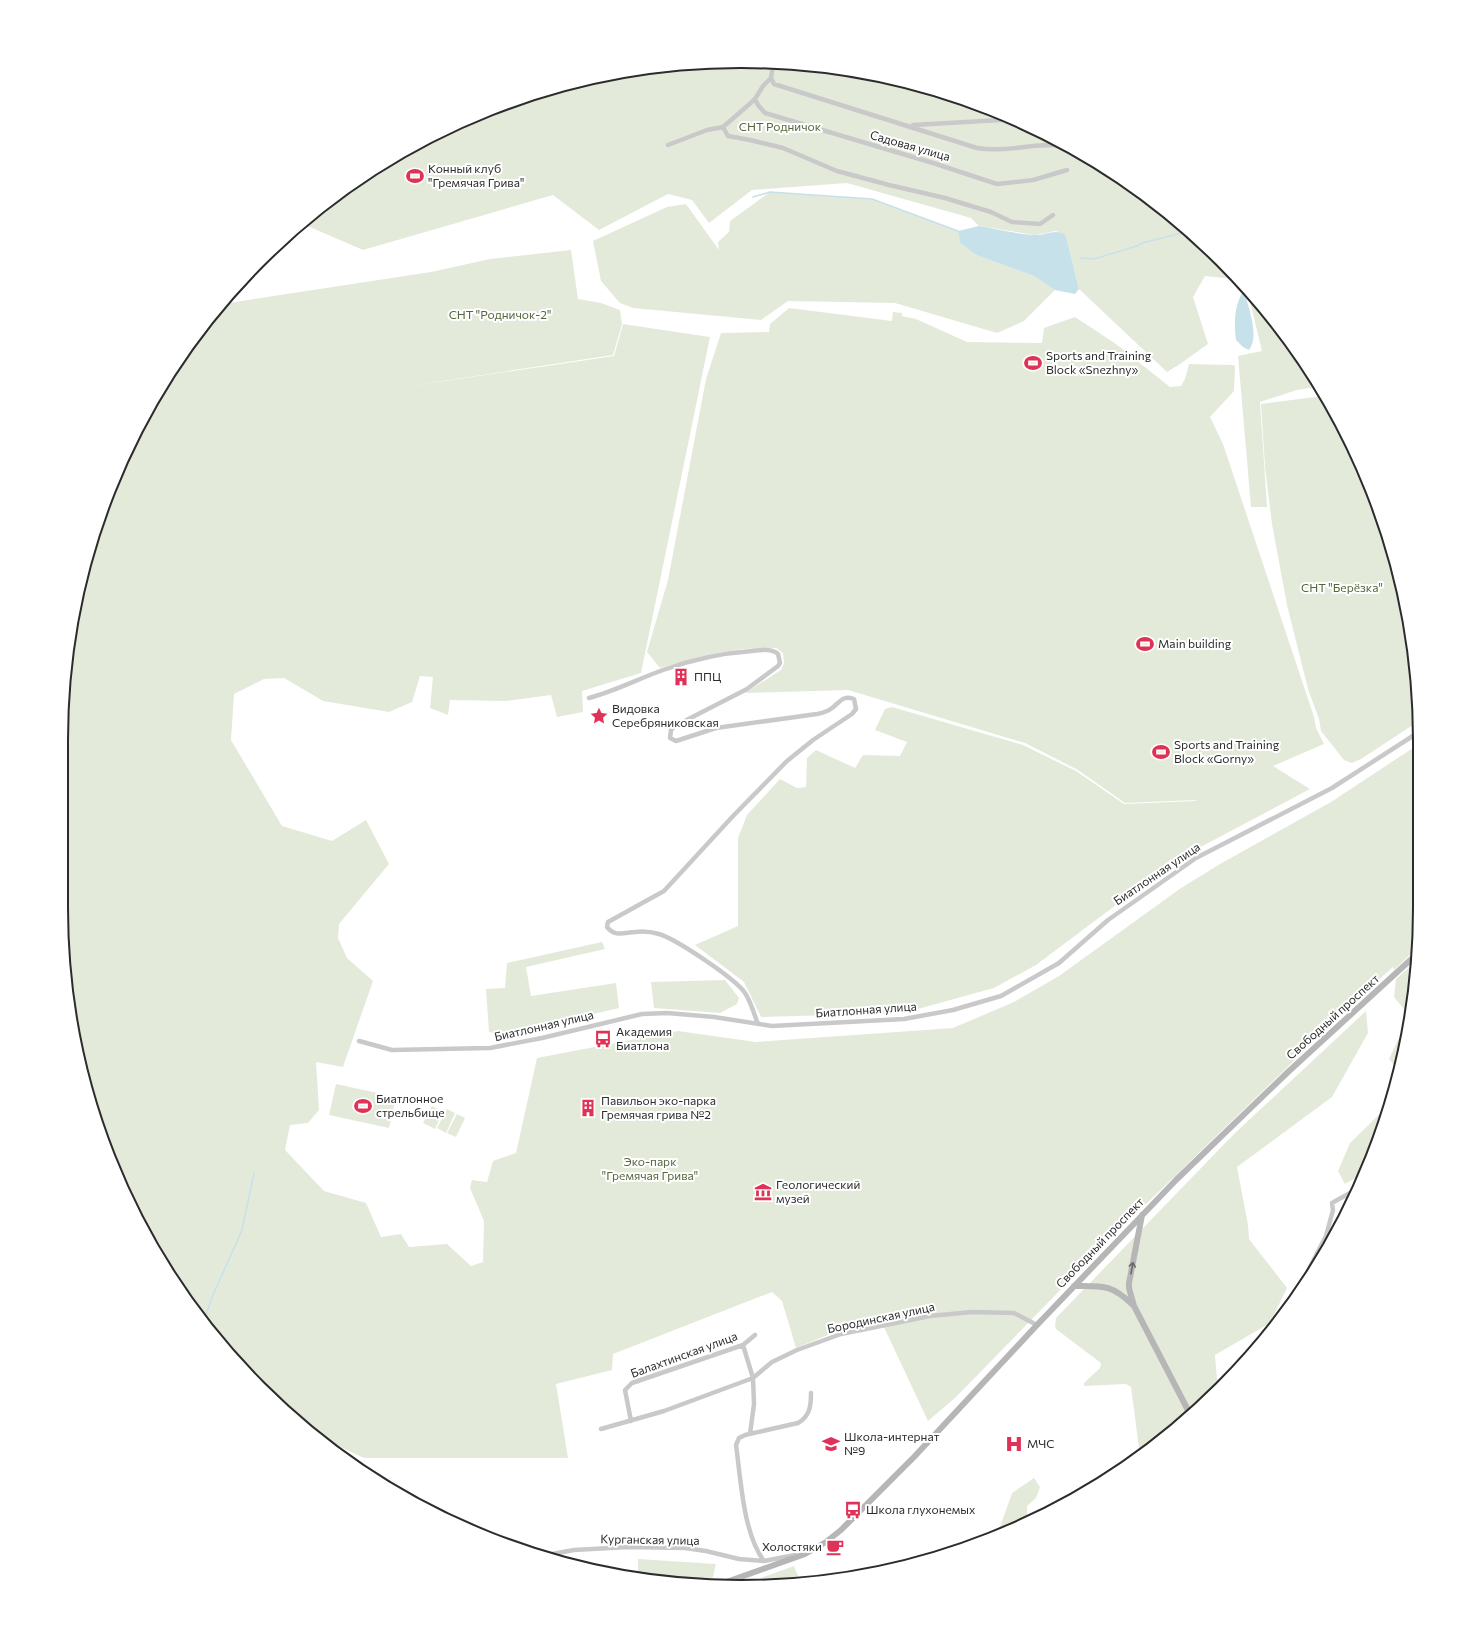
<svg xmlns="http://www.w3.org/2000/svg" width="1481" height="1648" viewBox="0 0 1481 1648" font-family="Commissioner,sans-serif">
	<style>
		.green { fill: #e4eada }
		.water { fill: #c6e1ea }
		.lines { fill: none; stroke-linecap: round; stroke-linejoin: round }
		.stream { stroke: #c6e1ea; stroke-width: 1.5 }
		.street { stroke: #c9c9c9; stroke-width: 4.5 }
		.secondary { stroke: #b6b6b6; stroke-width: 6 }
		.oneway { stroke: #6a6a6a }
		.labels { text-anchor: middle; stroke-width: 4; stroke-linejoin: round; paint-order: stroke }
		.park-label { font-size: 12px; fill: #55663b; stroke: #fff }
		.street-label { font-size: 12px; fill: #2c2c2c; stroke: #fff }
		.poi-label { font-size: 12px; fill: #2c2c2c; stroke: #fff; text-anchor: start }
		.rim { fill: none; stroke: #2c2c2c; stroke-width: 2 }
	</style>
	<rect width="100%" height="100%" fill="#fff"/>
	<!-- green -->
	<path class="green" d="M696,62L829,67L959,97L1080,152L1189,230L1234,279L1205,276L1193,297L1208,344L1180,364L1167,372L1079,289L1066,236L1056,231L1035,235L979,226L971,218L847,183L752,190L709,223L692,200L668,194L599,230L553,195L363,250L303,224L327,201L440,131L565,84Z
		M770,192L872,199L958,231L960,243L976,255L1034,276L1055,290L1024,321L997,333L895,303L788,301L761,320L633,308L620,303L601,281L593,241L667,207L686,204L719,250L718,242L729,232L730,221Z
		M571,250L578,299L601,303L620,310L622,324L613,355L397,388L614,356L623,324L710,337L641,673L582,691L583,712L557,717L551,695L506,701L450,700L448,715L430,708L433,677L420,676L412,702L389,712L323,701L284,678L264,679L234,694L231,740L282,826L332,841L366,820L389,864L339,924L338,938L347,958L373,981L343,1067L316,1062L319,1110L308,1123L290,1125L285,1150L324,1191L366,1203L381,1237L401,1234L409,1247L447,1244L471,1266L483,1262L484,1221L470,1188L472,1180L487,1182L493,1161L516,1153L537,1058L678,1031L756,1042L953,1028L1014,1002L1059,976L1181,888L1220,864L1331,802L1419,744V946L1394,970L1393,967L1365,992L1111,1238L955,1398L928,1421L882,1323L835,1332L796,1348L782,1301L772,1292L613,1354L612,1370L556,1384L568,1458H364L313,1434L260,1388L202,1321L131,1208L97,1126L74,1040L61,907L62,696L74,608L113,481L152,401L222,304L431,272L490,259Z
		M1248,293L1280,327L1317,387L1297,390L1260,402L1267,507H1251L1238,356L1262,351Z
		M789,308L892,321L893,312L902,313V316L916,319L967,342L1042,343L1044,328L1075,317L1116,344L1170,387L1181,386L1185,379L1189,364L1232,365L1235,366L1234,391L1210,417L1223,444L1314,717L1316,728L1324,744L1273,766L1310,789L1176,860L1036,965L994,988L903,1013L761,1017L744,982L695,945L738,926V838L747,815L780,779L797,788L806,787L807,758L816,750L855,768L863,755L900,756L907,742L875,730L885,709L892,707L1023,745L1076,771L1124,804L1195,801L1196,800L1125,803L1078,770L1025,743L848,690L745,693L781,670L784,663L783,653L776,648L743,649L707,655L660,668L647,652L668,580L706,379L721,333L769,332L770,324Z
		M1323,396L1350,440L1397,565L1419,696V721L1361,759L1352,763L1344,760L1321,731L1319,719L1308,689L1287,605L1272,524L1265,467L1261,404Z
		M602,942L605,949L526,967L531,996L616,983L619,1008L505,1035L489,1032L486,989L505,988L507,963Z
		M1417,960L1399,1071L1389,1059L1405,1025L1404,1009L1394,997L1396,979Z
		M725,980L739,998L737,1004L720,1013L654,1008L651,982Z
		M1366,1011L1368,1033L1332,1097L1237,1167L1248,1225L1249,1239L1287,1288L1270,1323L1215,1355L1217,1379L1221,1384L1188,1419L1140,1456L1131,1387L1126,1384L1084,1386V1383L1100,1368L1101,1363L1056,1329L1055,1326L1056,1318L1234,1134Z
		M336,1084L396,1097L389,1128L329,1115Z
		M1389,1105L1363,1174L1345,1184L1338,1171L1350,1143Z
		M432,1106L443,1112L435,1129L423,1123Z
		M447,1109L455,1113L446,1133L437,1128Z
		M457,1114L465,1118L456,1137L447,1133Z
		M1034,1478L1040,1487L1036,1498L1027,1506V1522L988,1537L1000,1527L1012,1493Z
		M638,1559L716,1564L713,1577L699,1583L638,1577Z
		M794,1566L801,1583L736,1587Z"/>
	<!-- water -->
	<path class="water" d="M979,226C997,229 1016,234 1034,235C1045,236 1057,227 1066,236L1079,289L1075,294L1055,290L1034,276L976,255L960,243L958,231Z
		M1244,290C1248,307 1260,336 1249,350L1243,347L1236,340C1234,324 1234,304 1244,290Z"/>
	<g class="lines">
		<!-- stream -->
		<path class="stream" d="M753,197L770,192L872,199L958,231
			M1081,258L1094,259L1137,246L1142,243L1190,231
			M203,1323L213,1295L242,1230L254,1173"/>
		<!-- street -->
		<path class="street" d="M771,78L774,84L977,148C995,151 1015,148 1033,146C1044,145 1054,145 1065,145
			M755,99L758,105L765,113L933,163L997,184L1033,180L1067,170
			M913,125L1001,120L1006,119
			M723,127L728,136L750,140L783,148L837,171L889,185L945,198L991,212L1012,222L1040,224L1053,215
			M668,145L707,130L723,127L745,108L755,99L763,86L771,78L773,65
			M589,698C615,691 638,679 663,670C691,660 722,653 752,651C760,650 772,648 778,654L780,663L778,666L747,689L675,726L671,730L670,738L676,741L716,728L817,714C821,713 826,712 829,710C839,705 841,694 854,699L856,709L852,714L813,740L787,761L734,815L664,891L608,922L607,927C615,937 623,933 635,932C643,931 652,932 659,934C676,939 736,979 745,993C751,1002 754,1014 758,1024
			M359,1041L392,1050L490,1048L542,1038L642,1014L667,1013L714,1017L772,1026L904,1019L953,1010L1001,996L1059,963L1108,920L1196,858L1332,788L1419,732
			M1294,1298L1326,1236L1333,1210L1332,1203L1357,1189
			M743,1345L753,1378L754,1404L750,1434
			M631,1421L625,1390L632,1383L743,1345L755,1335
			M601,1429L664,1411L753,1378L772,1362L797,1350L841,1334L930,1316L972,1312L1014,1313L1037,1325
			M541,1556L574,1550L628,1547L685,1548L706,1551L739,1559L764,1561L795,1555
			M764,1561C743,1533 741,1480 736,1445L739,1438L745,1435L798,1423C810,1416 811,1406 811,1393"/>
		<!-- secondary -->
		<path class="secondary" d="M1142,1215L1129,1283V1288L1134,1306L1191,1416
			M1074,1286C1103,1286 1111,1284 1133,1305
			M718,1585L805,1554L826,1542L841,1530L914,1457L1037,1325L1176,1180L1288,1072L1418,953"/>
	</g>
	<!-- one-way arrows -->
	<defs><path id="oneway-shaft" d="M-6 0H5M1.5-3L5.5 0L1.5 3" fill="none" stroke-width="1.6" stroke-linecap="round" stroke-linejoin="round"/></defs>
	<use class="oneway" href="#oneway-shaft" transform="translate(1132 1268) rotate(-80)"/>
	<!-- icons -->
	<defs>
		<g id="stadium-bare" transform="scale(1.38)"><path d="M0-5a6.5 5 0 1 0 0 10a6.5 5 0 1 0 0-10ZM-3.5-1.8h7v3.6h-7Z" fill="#e03156" stroke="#fff" stroke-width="2.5" paint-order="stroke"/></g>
		<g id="building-bare" transform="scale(1.38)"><path d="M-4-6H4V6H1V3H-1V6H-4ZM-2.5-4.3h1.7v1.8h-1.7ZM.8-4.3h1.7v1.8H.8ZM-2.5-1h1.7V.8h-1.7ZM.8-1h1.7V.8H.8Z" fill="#e03156" stroke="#fff" stroke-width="2.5" paint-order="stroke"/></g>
		<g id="sight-bare" transform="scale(1.38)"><path d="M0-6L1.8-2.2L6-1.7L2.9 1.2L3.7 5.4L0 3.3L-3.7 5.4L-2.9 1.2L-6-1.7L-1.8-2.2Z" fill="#e03156" stroke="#fff" stroke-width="2.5" paint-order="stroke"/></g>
		<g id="bus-bare" transform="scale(1.38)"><path d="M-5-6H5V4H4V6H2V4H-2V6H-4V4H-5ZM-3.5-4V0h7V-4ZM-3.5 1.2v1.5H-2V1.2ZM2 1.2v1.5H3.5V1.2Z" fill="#e03156" stroke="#fff" stroke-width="2.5" paint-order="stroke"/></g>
		<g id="museum-bare" transform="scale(1.38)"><path d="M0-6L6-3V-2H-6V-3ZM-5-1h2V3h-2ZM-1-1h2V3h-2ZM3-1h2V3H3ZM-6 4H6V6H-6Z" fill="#e03156" stroke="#fff" stroke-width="2.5" paint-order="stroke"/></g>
		<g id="school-bare" transform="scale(1.38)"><path d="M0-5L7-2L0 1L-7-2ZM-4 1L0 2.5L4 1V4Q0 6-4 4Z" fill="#e03156" stroke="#fff" stroke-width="2.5" paint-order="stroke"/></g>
		<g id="hospital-bare" transform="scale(1.38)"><path d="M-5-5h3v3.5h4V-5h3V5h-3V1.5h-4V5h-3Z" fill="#e03156" stroke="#fff" stroke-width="2.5" paint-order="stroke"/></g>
		<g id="cafe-bare" transform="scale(1.38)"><path d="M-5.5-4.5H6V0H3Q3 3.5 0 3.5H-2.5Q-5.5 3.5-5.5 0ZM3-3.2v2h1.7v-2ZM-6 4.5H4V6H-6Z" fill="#e03156" stroke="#fff" stroke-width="2.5" paint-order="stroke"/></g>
	</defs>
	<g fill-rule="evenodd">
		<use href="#stadium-bare" x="415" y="176"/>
		<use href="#stadium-bare" x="1033" y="363"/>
		<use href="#stadium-bare" x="1145" y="644"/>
		<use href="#building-bare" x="681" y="677"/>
		<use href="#sight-bare" x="599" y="716"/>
		<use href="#stadium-bare" x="1161" y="752"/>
		<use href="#bus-bare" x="603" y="1039"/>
		<use href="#stadium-bare" x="363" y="1106"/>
		<use href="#building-bare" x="588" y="1108"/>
		<use href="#museum-bare" x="763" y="1192"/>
		<use href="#school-bare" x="831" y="1444"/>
		<use href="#hospital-bare" x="1014" y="1444"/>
		<use href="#bus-bare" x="853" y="1510"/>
		<use href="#cafe-bare" x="835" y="1547"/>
	</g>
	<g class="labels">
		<!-- park labels -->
		<g class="park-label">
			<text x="780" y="131">СНТ Родничок</text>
			<text x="500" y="319">СНТ "Родничок-2"</text>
			<text x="1342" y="592">СНТ "Берёзка"</text>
			<text x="650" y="1166">Эко-парк<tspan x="650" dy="14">"Гремячая Грива"</tspan></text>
		</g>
		<!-- street labels -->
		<g class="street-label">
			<text transform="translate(910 146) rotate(16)" y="4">Садовая улица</text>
			<text transform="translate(1157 874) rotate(-34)" y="4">Биатлонная улица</text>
			<text transform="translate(866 1010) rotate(-4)" y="4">Биатлонная улица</text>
			<text transform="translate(1333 1017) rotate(-42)" y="4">Свободный проспект</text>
			<text transform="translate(544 1026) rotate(-13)" y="4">Биатлонная улица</text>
			<text transform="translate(1100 1243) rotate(-46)" y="4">Свободный проспект</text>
			<text transform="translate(881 1318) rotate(-12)" y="4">Бородинская улица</text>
			<text transform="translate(684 1355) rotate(-20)" y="4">Балахтинская улица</text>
			<text transform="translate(650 1540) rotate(1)" y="4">Курганская улица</text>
		</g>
		<!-- poi labels -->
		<g class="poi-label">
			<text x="428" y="173">Конный клуб<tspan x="428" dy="14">"Гремячая Грива"</tspan></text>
			<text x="1046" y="360">Sports and Training<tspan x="1046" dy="14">Block «Snezhny»</tspan></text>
			<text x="1158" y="648">Main building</text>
			<text x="694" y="681">ППЦ</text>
			<text x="612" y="713">Видовка<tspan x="612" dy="14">Серебряниковская</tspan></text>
			<text x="1174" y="749">Sports and Training<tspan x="1174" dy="14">Block «Gorny»</tspan></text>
			<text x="616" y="1036">Академия<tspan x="616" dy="14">Биатлона</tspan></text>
			<text x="376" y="1103">Биатлонное<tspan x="376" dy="14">стрельбище</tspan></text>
			<text x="601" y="1105">Павильон эко-парка<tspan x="601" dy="14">Гремячая грива №2</tspan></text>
			<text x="776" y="1189">Геологический<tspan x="776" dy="14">музей</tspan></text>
			<text x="844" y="1441">Школа-интернат<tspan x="844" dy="14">№9</tspan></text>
			<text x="1027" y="1448">МЧС</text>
			<text x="866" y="1514">Школа глухонемых</text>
			<text x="822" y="1551" text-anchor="end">Холостяки</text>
		</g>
	</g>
	<!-- crop -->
	<path d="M0 0H1481V1648H0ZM740 68H741A672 672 0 0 1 1413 740V908A672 672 0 0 1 741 1580H740A672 672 0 0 1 68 908V740A672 672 0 0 1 740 68Z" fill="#fff" fill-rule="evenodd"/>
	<path class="rim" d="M740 68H741A672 672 0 0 1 1413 740V908A672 672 0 0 1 741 1580H740A672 672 0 0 1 68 908V740A672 672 0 0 1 740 68Z"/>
</svg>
